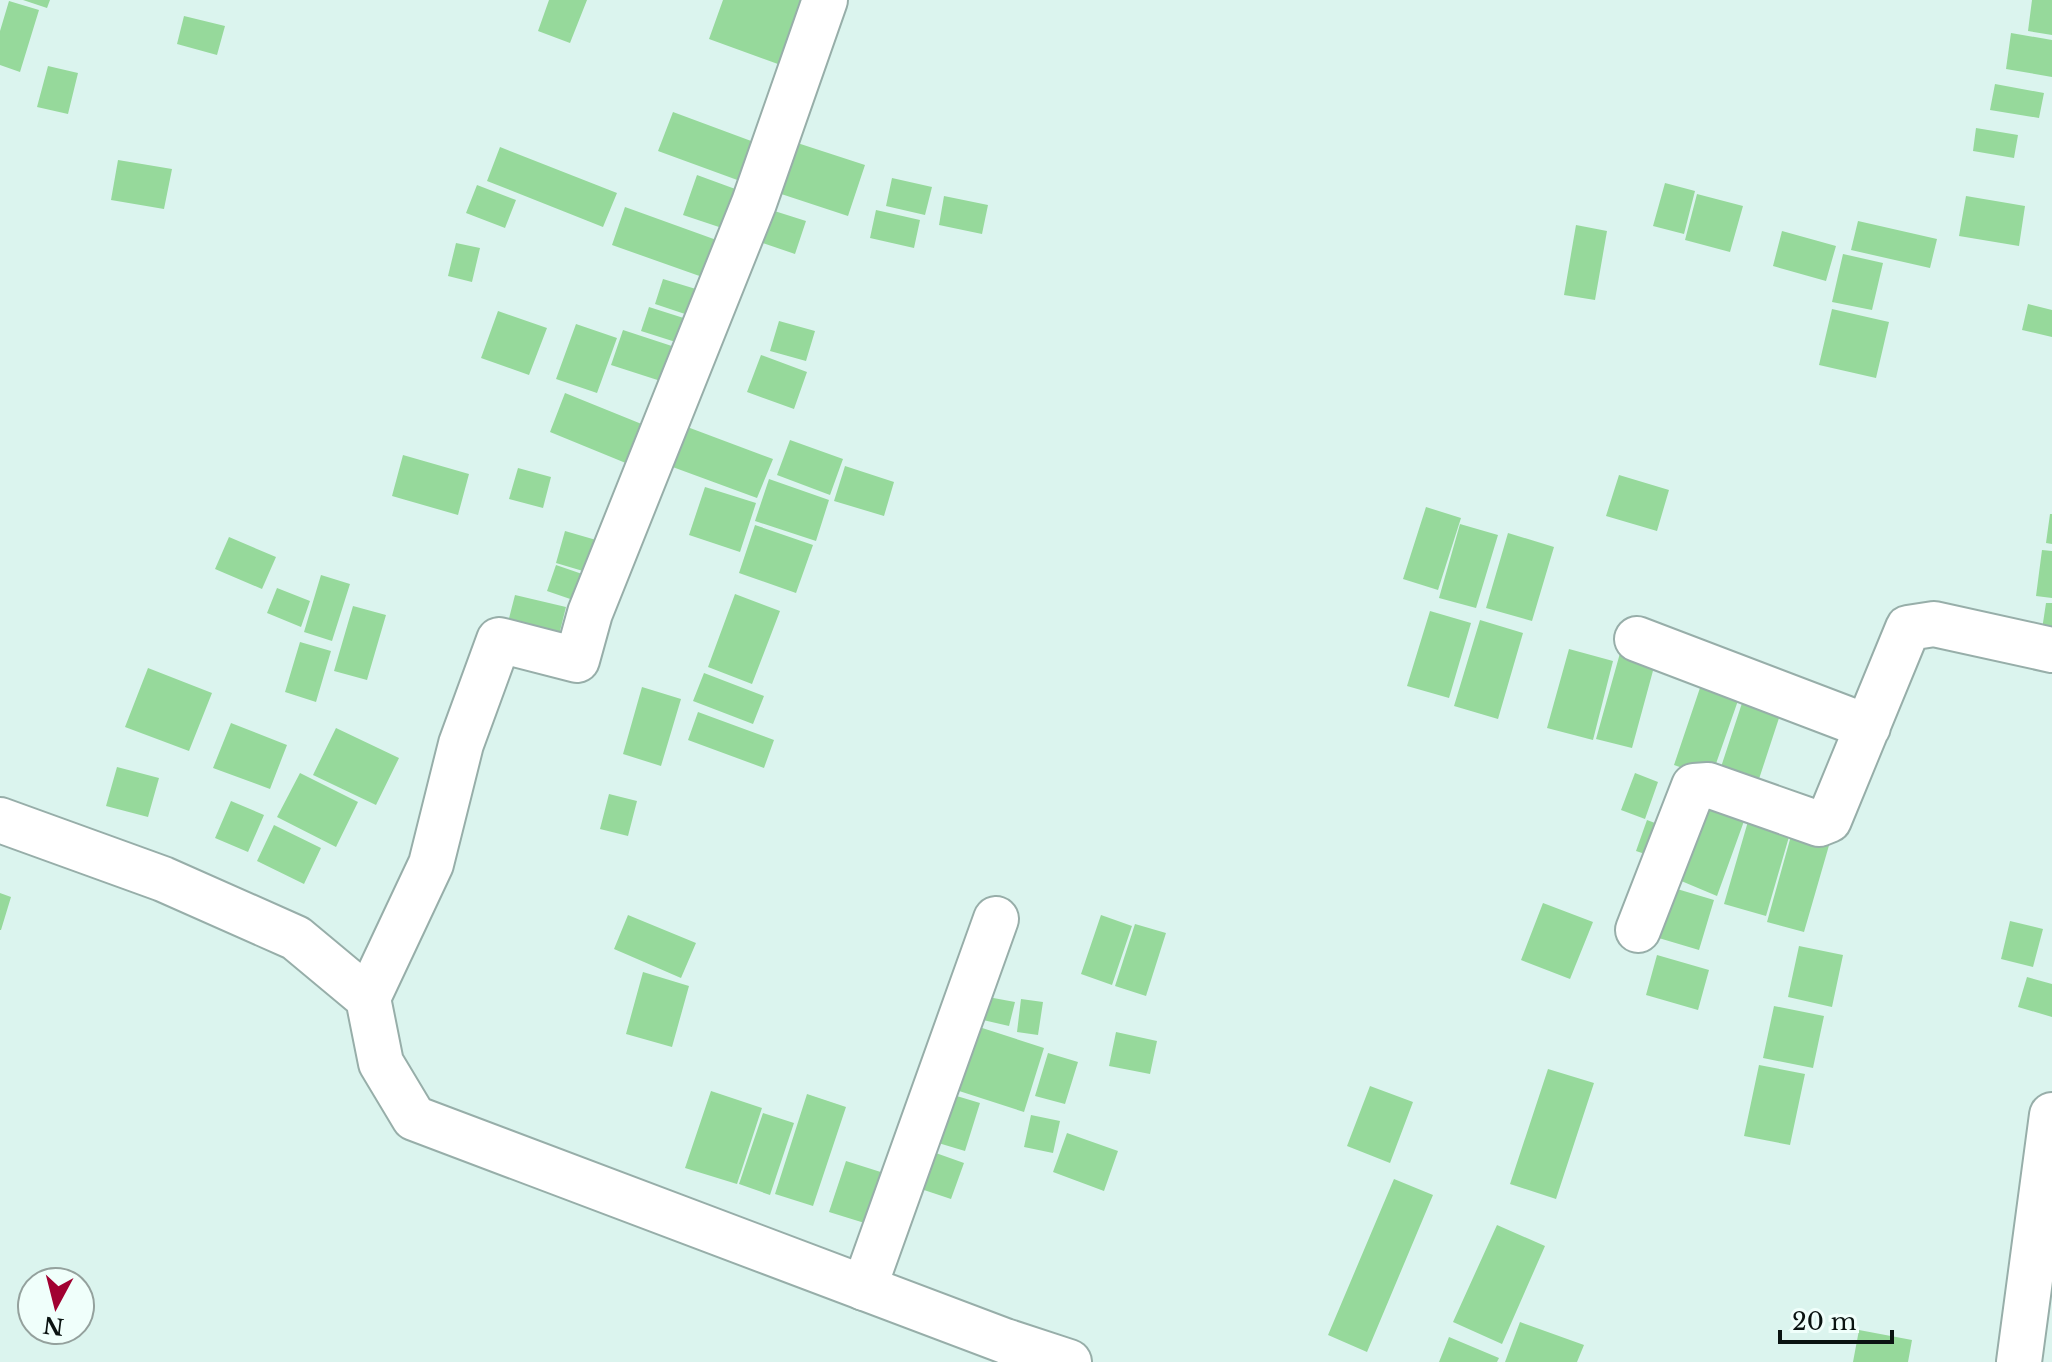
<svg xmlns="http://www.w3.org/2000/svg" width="2052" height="1362" viewBox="0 0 2052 1362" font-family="'Libre Baskerville',serif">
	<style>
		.building { fill: #96d99b }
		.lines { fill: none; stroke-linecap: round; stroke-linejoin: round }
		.street-casing { stroke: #97aea9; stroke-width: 48 }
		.secondary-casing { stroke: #97aea9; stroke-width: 48 }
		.street { stroke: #fff; stroke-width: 44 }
		.secondary { stroke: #fff; stroke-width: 44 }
	</style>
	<rect width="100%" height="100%" fill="#dbf4ee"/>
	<!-- building -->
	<path class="building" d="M23,0H50L47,8Z
		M549,0H587L570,43L538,31Z
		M723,0H813L789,68L709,39Z
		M2032,0H2052V35L2028,31Z
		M9,1L39,10L20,72L0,65V31Z
		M184,16L225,26L217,55L177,44Z
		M2011,33L2052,40V77L2006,69Z
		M48,66L78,73L68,114L37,107Z
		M1995,84L2044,93L2039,118L1990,110Z
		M673,112L765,146L751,185L658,151Z
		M1976,128L2018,135L2014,158L1973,151Z
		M779,137L865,165L848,216L763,188Z
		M500,147L617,193L603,227L487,181Z
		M118,160L172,169L164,209L111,200Z
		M697,175L738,190L725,229L683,215Z
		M892,178L932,187L925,215L886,206Z
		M1665,183L1695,191L1684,234L1653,226Z
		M477,185L516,200L505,228L466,213Z
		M1697,194L1743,206L1730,252L1685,240Z
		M944,196L988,205L982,234L939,225Z
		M1966,196L2025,206L2019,246L1959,236Z
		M625,207L722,242L708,279L612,245Z
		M765,208L806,221L795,254L754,240Z
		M876,210L920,220L914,248L870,238Z
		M1858,221L1937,239L1930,268L1851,250Z
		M1576,225L1607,231L1595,300L1564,295Z
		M1782,231L1836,246L1826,281L1773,266Z
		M456,243L480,248L472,282L448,276Z
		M1843,254L1883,263L1872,310L1832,302Z
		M663,279L709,293L700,319L655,304Z
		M2028,304L2052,310V337L2022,330Z
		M649,307L693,321L685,345L641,331Z
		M1832,309L1889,322L1876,378L1819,365Z
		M498,311L547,328L529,375L481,358Z
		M779,321L815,331L806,361L770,351Z
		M576,324L617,338L597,393L556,379Z
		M623,330L684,350L673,385L611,365Z
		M761,355L807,372L794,409L747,392Z
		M565,393L649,427L633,466L550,432Z
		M674,422L773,459L757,498L659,462Z
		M790,440L843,459L830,495L777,475Z
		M403,455L469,474L458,515L392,496Z
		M845,466L894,482L884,516L834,501Z
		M518,468L551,477L543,508L509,499Z
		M1619,475L1669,490L1657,531L1606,516Z
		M769,479L829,500L816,541L755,521Z
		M705,487L756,503L740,552L689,535Z
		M1426,507L1461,518L1438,590L1403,579Z
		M2050,514H2052V544L2046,543Z
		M1460,524L1498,535L1476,608L1439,598Z
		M755,525L813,545L796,593L739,573Z
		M565,531L603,542L593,574L556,563Z
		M1508,533L1554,547L1532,621L1486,608Z
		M229,537L276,557L262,589L215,569Z
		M2042,550L2052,551V598L2036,596Z
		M556,565L588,576L579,602L547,591Z
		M321,575L350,584L332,641L304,632Z
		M277,588L310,601L301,627L267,613Z
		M735,594L780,611L752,684L708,667Z
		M515,595L566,607L558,639L507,626Z
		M2046,603H2052V637L2041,636Z
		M353,606L386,615L367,680L334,671Z
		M1430,611L1471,623L1449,698L1407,686Z
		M1480,620L1523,633L1498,719L1454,706Z
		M300,642L331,651L316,702L285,692Z
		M1622,646L1657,656L1632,748L1596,739Z
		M1569,649L1613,661L1593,740L1547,728Z
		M148,668L212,693L189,751L125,727Z
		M704,673L764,696L753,724L693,701Z
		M1703,679L1741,692L1711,778L1674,765Z
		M642,687L681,699L661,766L623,754Z
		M1744,697L1782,709L1759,779L1721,767Z
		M698,712L774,740L764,768L688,740Z
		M231,723L287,745L270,789L213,768Z
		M336,728L399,758L376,805L313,775Z
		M117,767L159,778L148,817L106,806Z
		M300,773L358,802L336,847L277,817Z
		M1635,773L1658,782L1645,819L1621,810Z
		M1704,790L1748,810L1717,896L1667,875Z
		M609,794L637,801L628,836L600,829Z
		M231,801L264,815L248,852L215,838Z
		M1751,811L1793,823L1766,916L1724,904Z
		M1647,820L1671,829L1660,859L1636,851Z
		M274,825L321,848L304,884L257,861Z
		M1794,825L1832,835L1804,932L1767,922Z
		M1667,886L1714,900L1699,950L1652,936Z
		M0,893L11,897L1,930H0Z
		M1543,903L1593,922L1570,979L1521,960Z
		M628,915L696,943L681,978L614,949Z
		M1101,915L1132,926L1112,985L1081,974Z
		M2010,921L2043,929L2033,967L2001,959Z
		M1135,924L1166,933L1146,996L1115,986Z
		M1799,946L1843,955L1832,1007L1788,997Z
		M1657,955L1709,970L1698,1010L1646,995Z
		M643,972L689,986L672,1047L626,1034Z
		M2027,977L2052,984V1017L2018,1007Z
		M988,997L1015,1002L1009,1026L983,1020Z
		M1021,999L1043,1002L1038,1035L1017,1032Z
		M1774,1006L1824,1016L1813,1068L1763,1058Z
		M976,1026L1044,1048L1024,1112L956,1090Z
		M1116,1032L1157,1041L1150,1074L1109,1066Z
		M1048,1053L1078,1062L1065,1104L1035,1096Z
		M1759,1065L1805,1074L1790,1145L1744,1136Z
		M1548,1069L1594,1083L1556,1199L1510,1184Z
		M1370,1086L1413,1102L1390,1163L1347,1146Z
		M711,1091L762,1108L737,1184L685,1168Z
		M807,1094L846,1107L813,1206L775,1194Z
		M950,1094L980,1103L965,1151L935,1142Z
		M763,1113L794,1123L770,1195L739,1184Z
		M1031,1115L1060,1121L1053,1153L1024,1147Z
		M1067,1133L1118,1151L1104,1191L1053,1172Z
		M933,1152L964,1163L951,1199L921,1189Z
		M846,1161L887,1174L871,1225L829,1212Z
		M1394,1179L1433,1195L1367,1352L1328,1335Z
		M1497,1225L1545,1246L1502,1344L1453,1322Z
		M1520,1322L1584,1345L1577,1362H1505Z
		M1859,1330L1912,1340L1908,1362H1853Z
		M1449,1337L1499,1358L1497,1362H1439Z"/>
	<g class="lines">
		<!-- street casing -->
		<g class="street-casing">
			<path id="street" d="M1637,639L1868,727
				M1638,930L1694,786L1708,785L1819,824L1829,820L1908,628L1934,624L2052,650
				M368,998L431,864L461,744L499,640L577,660L590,613L754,203L825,0
				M864,1288L996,919"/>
		</g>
		<!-- secondary casing -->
		<g class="secondary-casing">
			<path id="secondary" d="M0,820L163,879L296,938L368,998L381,1063L414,1118L1005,1341L1069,1362
				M2019,1362L2052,1115"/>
		</g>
		<!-- street -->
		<use href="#street" class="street"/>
		<!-- secondary -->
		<use href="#secondary" class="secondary"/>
	</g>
	<!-- north arrow -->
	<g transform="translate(56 1306) rotate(187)"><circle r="38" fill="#f0fffb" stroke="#94a19d" stroke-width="2"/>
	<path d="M0-6L14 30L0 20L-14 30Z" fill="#a10131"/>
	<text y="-12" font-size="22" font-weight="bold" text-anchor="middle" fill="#0a1311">N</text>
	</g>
	<!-- scale -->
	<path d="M1780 1330v12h112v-12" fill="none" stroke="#0a1311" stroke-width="4"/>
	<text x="1792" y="1330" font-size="24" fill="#0a1311" stroke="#f0fffb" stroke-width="6" paint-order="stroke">20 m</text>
</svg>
